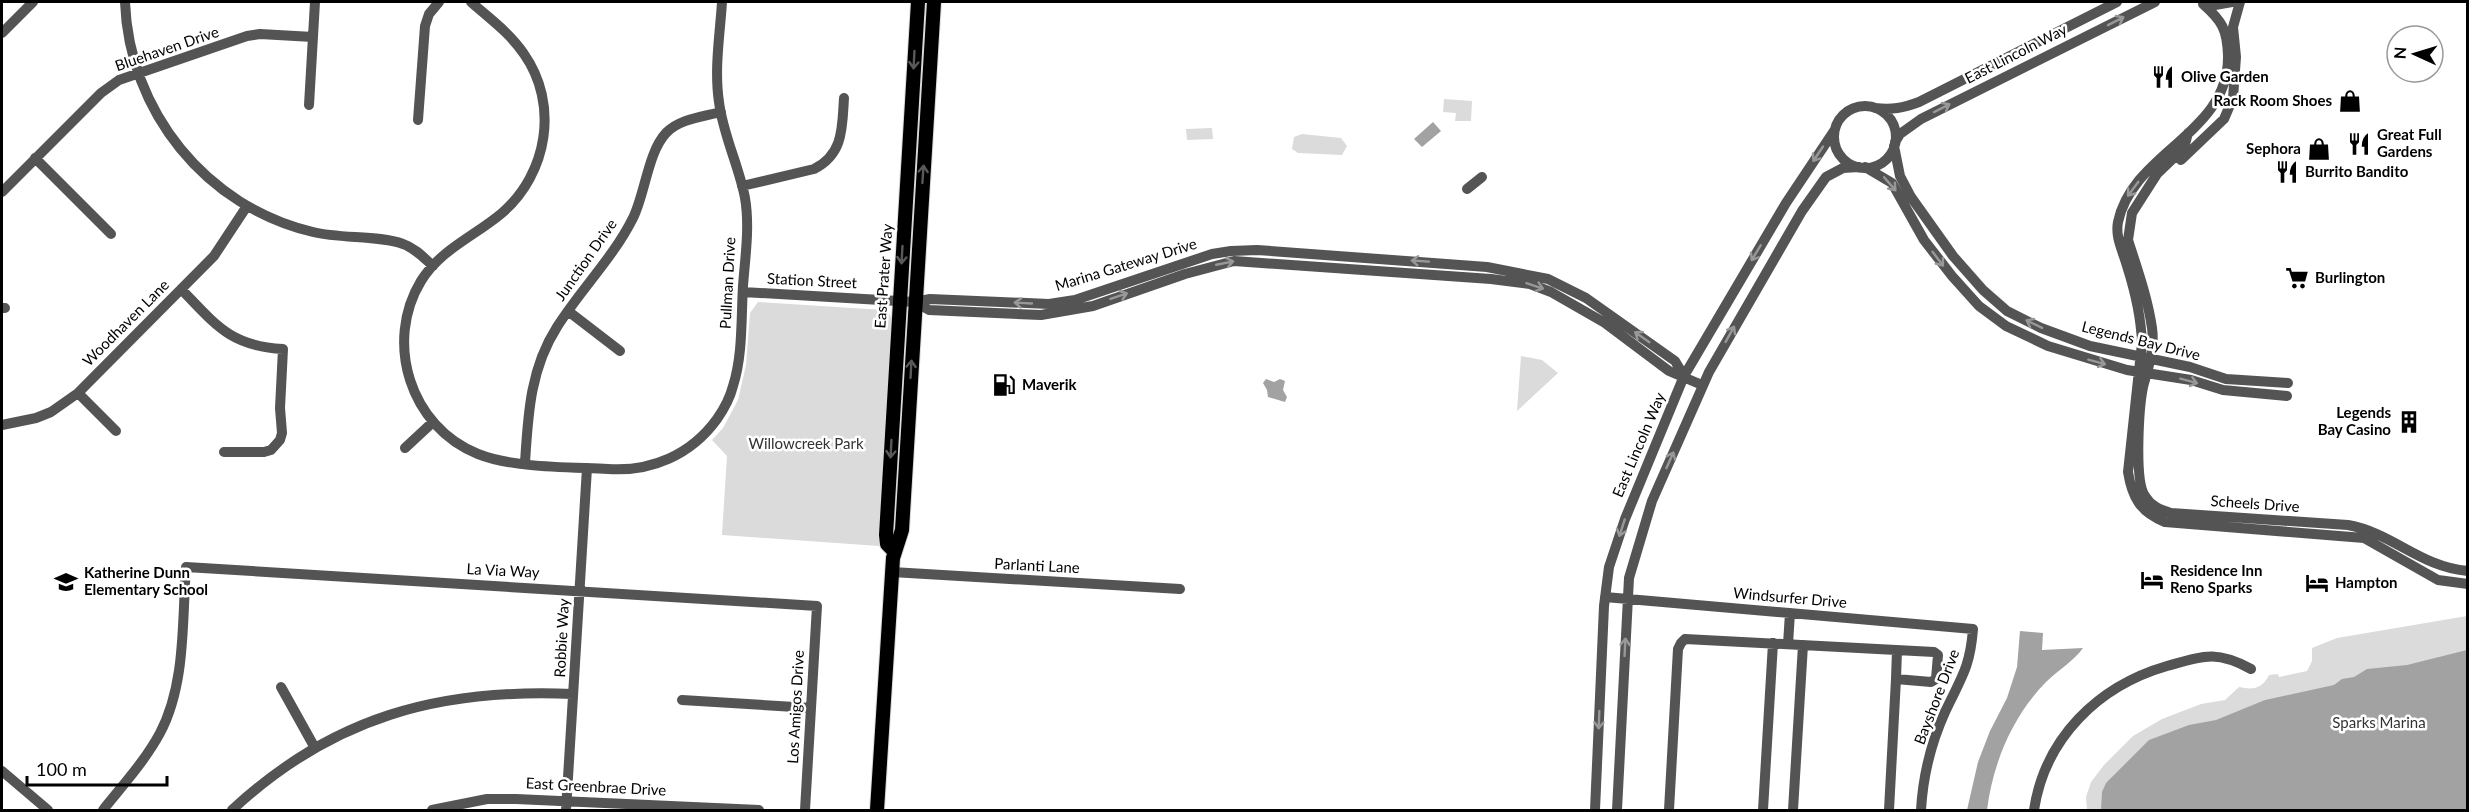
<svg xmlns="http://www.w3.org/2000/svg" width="2469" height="812" viewBox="0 0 2469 812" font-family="Lato,sans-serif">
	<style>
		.green { fill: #dbdbdb }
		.water { fill: #a2a2a2 }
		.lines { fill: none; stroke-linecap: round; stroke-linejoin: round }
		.major-casing { stroke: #dbdbdb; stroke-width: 16 }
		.minor { stroke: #545454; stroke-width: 10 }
		.major { stroke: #000; stroke-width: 14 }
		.oneway { stroke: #989898 }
		.oneway2 { stroke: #595959 }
		.labels { text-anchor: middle; stroke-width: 5; stroke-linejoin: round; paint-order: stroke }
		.street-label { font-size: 15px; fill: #000; stroke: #fff }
		.poi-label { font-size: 15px; font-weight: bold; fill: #000; stroke: #fff; text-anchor: start }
		.park-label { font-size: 15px; fill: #323232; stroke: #fff }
	</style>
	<rect width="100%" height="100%" fill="#fff"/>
	<!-- green -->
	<path class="green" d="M1444,99L1472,101L1471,121H1455L1456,113L1443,112Z
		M1212,128L1213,139L1187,140L1186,129Z
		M1302,134L1341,138L1347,146L1342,155L1298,153L1292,149L1294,137Z
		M758,302L884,310L889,313L893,322L879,546L722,535L727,456L712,440L723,428L738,400L746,365L750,313Z
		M1521,356L1542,360L1558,373L1517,411Z
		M2467,616V810H2087L2086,797L2091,782L2104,765L2133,736L2162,719L2201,704L2225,700L2239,687C2253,690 2262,689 2269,675L2278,674L2279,677L2307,671L2312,661V648L2337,638Z"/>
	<!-- water -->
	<path class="water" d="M1433,122L1441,131L1422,147L1414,139Z
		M1266,379L1274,382L1280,379L1285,381L1283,390L1287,397L1285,402L1268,397L1267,390L1263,383Z
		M2020,631L2043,633L2042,650L2083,648C2074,661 2058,670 2046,682C2012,717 1993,763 1987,810H1967L1978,762L1990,731L2007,698L2017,667Z
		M2467,650V810H2101L2102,792L2106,783L2149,740L2189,725L2216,720L2265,700L2334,685L2342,679L2354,677L2367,669L2407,665Z"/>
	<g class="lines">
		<!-- major casing -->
		<g class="major-casing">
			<path id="major" d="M894,551L887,544L886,535L918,2
				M877,810L893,558L902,530L934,2"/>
		</g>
		<!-- minor -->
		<path class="minor" d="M125,2C129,111 206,207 313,232C341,239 379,235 403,244C415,248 424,258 433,266
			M471,2C489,18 510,33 524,54C559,104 548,173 502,213C475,236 441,249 421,281C384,342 410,427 478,454C513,468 569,467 608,469C651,472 691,455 717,419C724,409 730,398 733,386C743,355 741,318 743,286C745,258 750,227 745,198C739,166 723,135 719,102C714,69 720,34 722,2
			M2203,4C2222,21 2227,29 2228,55C2230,134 2133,151 2118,222C2115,238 2123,251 2127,266C2135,291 2141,316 2142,343L2128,472C2132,497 2140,512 2165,522L2364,538L2438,580L2468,584
			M2204,4L2215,5L2232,2
			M2,33L33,2
			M309,105L315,2
			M1834 137a31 31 0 1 1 62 0a31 31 0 1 1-62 0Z
			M1875,108C1892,110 1903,108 1919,102L2117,2
			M418,120L425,26L429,14L439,2
			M2188,133L2184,148L2157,174L2132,213L2128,240C2137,268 2148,299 2152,328C2155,349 2148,368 2143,387C2139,407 2134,481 2145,496C2151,506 2160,510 2171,513L2348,525C2393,533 2420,567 2468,571
			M1895,142L1900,134L1921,119L2155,2
			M1894,146L1900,176L1911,197L1953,256L1983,290L2007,311L2041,328L2090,346L2190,367L2226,379L2288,383
			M35,158L111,234
			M2181,160L2224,119L2233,98L2236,57L2233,27L2240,2
			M1865,167L1892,183L1924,240L1952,276L1979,306L2006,326L2048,346L2127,370L2191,380L2223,390L2287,396
			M742,186L814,169C844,154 842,127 844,98
			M1467,189L1482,177
			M2,192L101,93L119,80L247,36L260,34L313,37
			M181,289C216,325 230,346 283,349L280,408L282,433L280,440L271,450L264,452H224
			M743,292L915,302L930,299L1049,304L1075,300L1212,254L1231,251L1257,250L1487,267L1548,279L1586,298L1675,361L1684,376
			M915,302L929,310L1041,315L1093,306L1185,274L1234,261L1491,279L1530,284L1551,292L1605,323L1669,371L1702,385
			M2,308H5
			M568,311L620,351
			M78,393L116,431
			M2,425L36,418L51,412L78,393L214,256L247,206
			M405,448L433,422
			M525,463C528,415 530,369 557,327C581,289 613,258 633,218C645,194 648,152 666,133C679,119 702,117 721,112
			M892,572L1180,589
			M1605,597L1973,629C1970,668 1961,678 1945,712C1931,743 1923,776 1921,810
			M1788,644L1790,613
			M1896,679L1897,650
			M281,687L315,748
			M682,700L811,708
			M2,771L48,810
			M103,810C122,786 145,761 160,733C186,684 182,621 186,567L817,606L805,810
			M232,810C332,717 439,688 573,694
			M432,810L487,799H516L759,810
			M566,810L587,468
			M1595,810L1604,606L1609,567L1625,519L1684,376L1786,203L1834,131
			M1617,810L1629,578L1652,501L1709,372L1802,211L1826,177L1843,168L1859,167
			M1669,810L1678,649L1681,643L1685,639L1934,652L1938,655L1936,679L1931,682L1896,679L1889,810
			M1763,810L1773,643
			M1793,810L1803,645
			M2034,810C2045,738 2098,686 2167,666C2203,656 2216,650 2251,669"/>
		<!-- major -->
		<use href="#major" class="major"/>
	</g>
	<!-- one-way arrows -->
	<defs><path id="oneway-shaft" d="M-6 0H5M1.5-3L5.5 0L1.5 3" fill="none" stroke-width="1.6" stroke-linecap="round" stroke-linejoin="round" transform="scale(1.5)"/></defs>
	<g class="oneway">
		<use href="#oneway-shaft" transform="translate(2116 21) rotate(-27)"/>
		<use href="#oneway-shaft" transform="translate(1942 108) rotate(-27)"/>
		<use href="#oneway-shaft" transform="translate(1818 154) rotate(124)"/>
		<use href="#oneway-shaft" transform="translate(1890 184) rotate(49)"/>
		<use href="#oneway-shaft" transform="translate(2133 189) rotate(127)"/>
		<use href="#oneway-shaft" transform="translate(1756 253) rotate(121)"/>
		<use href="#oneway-shaft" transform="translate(1938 259) rotate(53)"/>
		<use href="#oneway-shaft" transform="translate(1420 261) rotate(-176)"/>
		<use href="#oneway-shaft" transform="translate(1225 263) rotate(-11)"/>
		<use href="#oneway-shaft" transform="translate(1535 286) rotate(18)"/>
		<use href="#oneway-shaft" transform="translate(1119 296) rotate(-19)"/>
		<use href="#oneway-shaft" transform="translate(1023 303) rotate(-177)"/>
		<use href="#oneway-shaft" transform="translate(2034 324) rotate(-154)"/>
		<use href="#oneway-shaft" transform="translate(1730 334) rotate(-61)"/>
		<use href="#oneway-shaft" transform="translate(1642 337) rotate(-145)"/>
		<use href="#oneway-shaft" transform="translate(2097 362) rotate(15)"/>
		<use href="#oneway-shaft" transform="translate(2189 381) rotate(15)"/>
		<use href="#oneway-shaft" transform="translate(1670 460) rotate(-66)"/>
		<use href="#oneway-shaft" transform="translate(1622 528) rotate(108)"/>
		<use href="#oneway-shaft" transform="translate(1625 647) rotate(-87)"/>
		<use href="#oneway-shaft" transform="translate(1599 720) rotate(92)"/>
	</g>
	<g class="oneway2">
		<use href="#oneway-shaft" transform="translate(914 60) rotate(93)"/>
		<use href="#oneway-shaft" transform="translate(923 174) rotate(-86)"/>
		<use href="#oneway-shaft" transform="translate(902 255) rotate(93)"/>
		<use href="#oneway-shaft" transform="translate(911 369) rotate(-87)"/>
		<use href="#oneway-shaft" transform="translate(891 449) rotate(93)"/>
	</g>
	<!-- icons -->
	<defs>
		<g id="restaurant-bare" transform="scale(1.8)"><path d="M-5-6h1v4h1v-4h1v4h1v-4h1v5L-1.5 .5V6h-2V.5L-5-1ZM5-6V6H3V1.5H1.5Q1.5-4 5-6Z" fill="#000" stroke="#fff" stroke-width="2.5" paint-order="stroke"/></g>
		<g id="shop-bare" transform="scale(1.8)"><path d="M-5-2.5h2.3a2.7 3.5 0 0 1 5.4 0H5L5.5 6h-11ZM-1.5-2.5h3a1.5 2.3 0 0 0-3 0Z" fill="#000" stroke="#fff" stroke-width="2.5" paint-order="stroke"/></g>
		<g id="supermarket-bare" transform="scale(1.8)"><path d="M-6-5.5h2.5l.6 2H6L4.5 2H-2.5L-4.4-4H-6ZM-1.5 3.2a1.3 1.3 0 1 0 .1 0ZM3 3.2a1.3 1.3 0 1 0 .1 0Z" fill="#000" stroke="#fff" stroke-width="2.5" paint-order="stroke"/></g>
		<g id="fuel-bare" transform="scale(1.8)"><path d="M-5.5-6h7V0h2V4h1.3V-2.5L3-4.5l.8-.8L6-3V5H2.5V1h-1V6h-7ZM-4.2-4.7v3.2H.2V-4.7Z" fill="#000" stroke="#fff" stroke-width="2.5" paint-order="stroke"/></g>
		<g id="building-bare" transform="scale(1.8)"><path d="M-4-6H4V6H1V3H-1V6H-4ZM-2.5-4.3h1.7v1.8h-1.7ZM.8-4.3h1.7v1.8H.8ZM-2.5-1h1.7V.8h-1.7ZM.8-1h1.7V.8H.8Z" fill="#000" stroke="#fff" stroke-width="2.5" paint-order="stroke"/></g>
		<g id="hotel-bare" transform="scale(1.8)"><path d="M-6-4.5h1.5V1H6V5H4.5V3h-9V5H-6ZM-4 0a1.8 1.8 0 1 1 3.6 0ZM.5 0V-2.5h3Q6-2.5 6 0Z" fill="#000" stroke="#fff" stroke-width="2.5" paint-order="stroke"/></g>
		<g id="school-bare" transform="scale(1.8)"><path d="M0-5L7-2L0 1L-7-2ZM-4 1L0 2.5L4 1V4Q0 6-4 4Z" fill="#000" stroke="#fff" stroke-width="2.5" paint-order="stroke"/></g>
	</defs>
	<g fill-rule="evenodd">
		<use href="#restaurant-bare" x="2163" y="77"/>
		<use href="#shop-bare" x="2350" y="101"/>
		<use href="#restaurant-bare" x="2359" y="144"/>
		<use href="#shop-bare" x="2319" y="149"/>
		<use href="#restaurant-bare" x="2287" y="172"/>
		<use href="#supermarket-bare" x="2297" y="278"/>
		<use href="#fuel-bare" x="1004" y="385"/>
		<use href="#building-bare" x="2409" y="422"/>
		<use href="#hotel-bare" x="2152" y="580"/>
		<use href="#school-bare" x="66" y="582"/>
		<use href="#hotel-bare" x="2317" y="583"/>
	</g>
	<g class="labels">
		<!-- street labels -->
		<g class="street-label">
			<text transform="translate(167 49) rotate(-19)" y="5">Bluehaven Drive</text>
			<text transform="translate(2016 54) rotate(-27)" y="5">East Lincoln Way</text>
			<text transform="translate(586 260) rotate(-55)" y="5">Junction Drive</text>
			<text transform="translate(1126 265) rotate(-17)" y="5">Marina Gateway Drive</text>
			<text transform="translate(884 276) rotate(-86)" y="5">East Prater Way</text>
			<text transform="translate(812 281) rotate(3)" y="5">Station Street</text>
			<text transform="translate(728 283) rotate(-87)" y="5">Pullman Drive</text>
			<text transform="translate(126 323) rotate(-45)" y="5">Woodhaven Lane</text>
			<text transform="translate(2141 341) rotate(14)" y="5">Legends Bay Drive</text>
			<text transform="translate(1639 445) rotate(-67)" y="5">East Lincoln Way</text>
			<text transform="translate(2255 504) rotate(4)" y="5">Scheels Drive</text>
			<text transform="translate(1037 566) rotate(3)" y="5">Parlanti Lane</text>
			<text transform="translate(503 571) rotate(3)" y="5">La Via Way</text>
			<text transform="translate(1790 598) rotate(5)" y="5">Windsurfer Drive</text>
			<text transform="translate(562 638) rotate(-87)" y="5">Robbie Way</text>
			<text transform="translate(1937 697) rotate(-69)" y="5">Bayshore Drive</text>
			<text transform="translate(796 707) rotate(-87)" y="5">Los Amigos Drive</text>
			<text transform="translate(596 787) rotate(3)" y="5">East Greenbrae Drive</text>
		</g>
		<!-- poi labels -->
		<g class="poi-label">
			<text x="2181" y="82">Olive Garden</text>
			<text x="2332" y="106" text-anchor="end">Rack Room Shoes</text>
			<text x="2377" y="140">Great Full<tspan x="2377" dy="17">Gardens</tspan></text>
			<text x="2301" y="154" text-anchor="end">Sephora</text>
			<text x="2305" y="177">Burrito Bandito</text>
			<text x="2315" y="283">Burlington</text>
			<text x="1022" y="390">Maverik</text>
			<text x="2391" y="418" text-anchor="end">Legends<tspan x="2391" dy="17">Bay Casino</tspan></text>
			<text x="2170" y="576">Residence Inn<tspan x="2170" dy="17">Reno Sparks</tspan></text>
			<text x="84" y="578">Katherine Dunn<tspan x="84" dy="17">Elementary School</tspan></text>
			<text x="2335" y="588">Hampton</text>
		</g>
		<!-- park labels -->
		<g class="park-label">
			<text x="806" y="449">Willowcreek Park</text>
			<text x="2379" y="728">Sparks Marina</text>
		</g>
	</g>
	<!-- border -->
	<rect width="2469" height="812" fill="none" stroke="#000000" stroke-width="6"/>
	<!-- north arrow -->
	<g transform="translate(2415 54) rotate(274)"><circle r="28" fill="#ffffff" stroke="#999999" stroke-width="1.5"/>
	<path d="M0-4.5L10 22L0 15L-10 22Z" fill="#000000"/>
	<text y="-9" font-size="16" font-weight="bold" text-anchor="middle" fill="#000000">N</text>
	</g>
	<!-- scale -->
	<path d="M27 776v9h140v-9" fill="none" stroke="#000000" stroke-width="3"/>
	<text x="36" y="776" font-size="18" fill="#000000" stroke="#ffffff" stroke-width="4.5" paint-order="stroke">100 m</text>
</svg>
